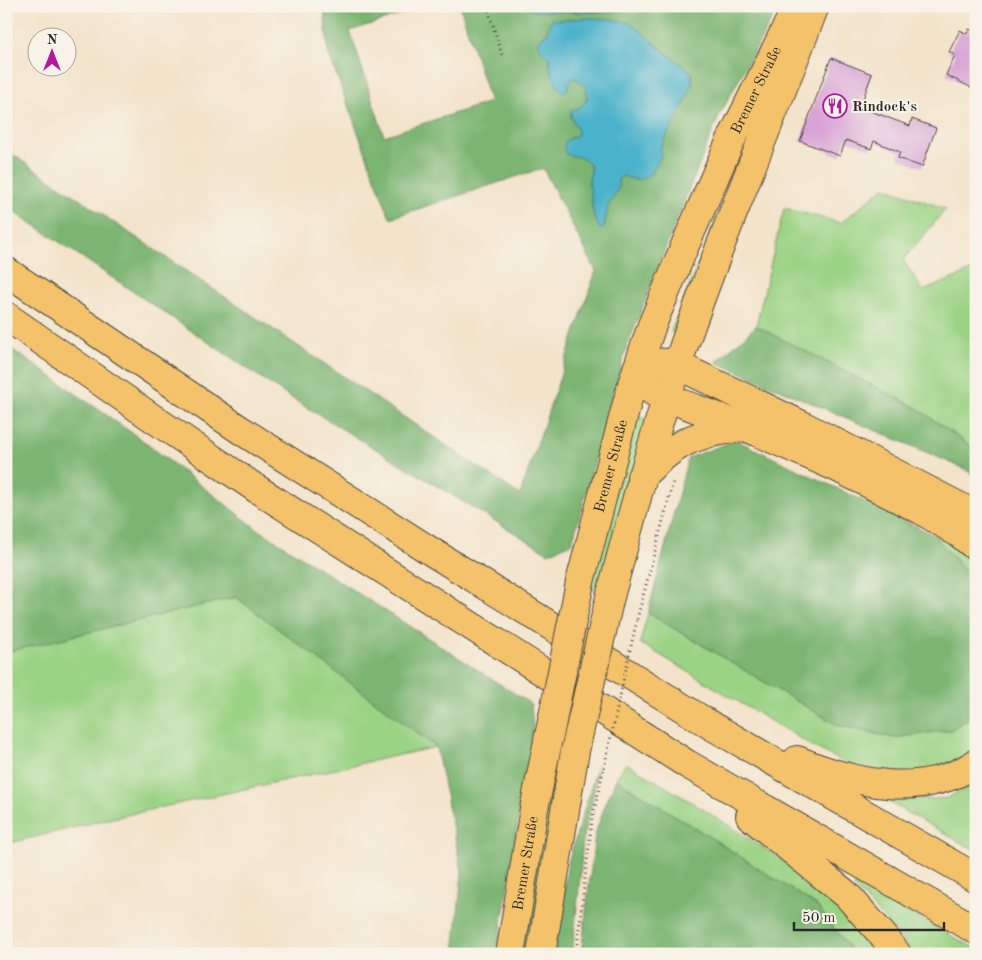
<svg xmlns="http://www.w3.org/2000/svg" width="982" height="960" viewBox="0 0 982 960" font-family="'Old Standard TT',serif">
	<style>
		.green { fill: #9bd385; stroke: #637f58 }
		.forest { fill: #7cb572; stroke: #54704e; fill-rule: evenodd }
		.water { fill: #4cb2cb; stroke: #3c6e7b }
		.building { fill: #d8a3d5 }
		.lines { fill: none; stroke-linecap: round; stroke-linejoin: round }
		.major-casing { stroke: #494743; stroke-width: 30 }
		.highway-casing { stroke: #494743; stroke-width: 30 }
		.path { stroke: #494743; stroke-width: 3; stroke-dasharray: 1 4; stroke-linecap: butt }
		.major { stroke: #f3c26a; stroke-width: 28 }
		.highway { stroke: #f3c26a; stroke-width: 28 }
		.major-bridge-casing { stroke: #494743; stroke-width: 30; stroke-linecap: butt }
		.path-bridge { stroke: #494743; stroke-width: 3; stroke-dasharray: 1 4; stroke-linecap: butt }
		.major-bridge { stroke: #f3c26a; stroke-width: 28 }
		.labels { text-anchor: middle; stroke-width: 4; stroke-linejoin: round; paint-order: stroke }
		.street-label { font-size: 15px; fill: #2b2b2b; stroke: #f7f3e8 }
		.poi-label { font-size: 15px; font-weight: bold; fill: #2b2b2b; stroke: #f7f3e8; text-anchor: start }
	</style>
	<rect width="100%" height="100%" fill="#f7f3e8"/>
	<filter id="ink" filterUnits="userSpaceOnUse"><feTurbulence type="fractalNoise" baseFrequency=".02" numOctaves="2"/><feDisplacementMap in="SourceGraphic" scale="10" xChannelSelector="R" yChannelSelector="G"/><feConvolveMatrix kernelMatrix="1 2 1 2 8 2 1 2 1" color-interpolation-filters="sRGB"/></filter>
	<filter id="wash" filterUnits="userSpaceOnUse"><feTurbulence type="fractalNoise" baseFrequency=".0096" numOctaves="4" result="noise"/><feDisplacementMap in="SourceGraphic" scale="20" xChannelSelector="R" yChannelSelector="G"/><feGaussianBlur stdDeviation="1.12" result="paint"/><feColorMatrix in="noise" values="0 0 0 0 0 0 0 0 0 0 0 0 0 0 0 0 0 1.4 0 .05"/><feComposite in="paint" operator="in"/></filter>
	<g filter="url(#wash)">
		<rect width="100%" height="100%" fill="#f3e3ca"/>
		<!-- green -->
		<path class="green" d="M769,94L678,334L671,332L740,155L743,140Z
			M884,187L946,209L903,260L923,291L976,269V450L917,408L756,326L784,208L841,223Z
			M637,414L648,422L599,594L589,588Z
			M934,535L954,545L976,563V584Z
			M236,597L436,747L108,819L6,844V652Z
			M648,613L837,725L894,738L951,730L976,713V748L961,759L916,774L862,768L840,760L816,748L640,643Z
			M558,741L566,745L531,954H520Z
			M626,763L701,808L789,864L846,911L884,954H854L817,906L716,841L616,779Z
			M976,783V851L887,801L947,798Z
			M857,884L976,949V954H913L893,929L854,887Z"/>
		<!-- forest -->
		<path class="forest" d="M324,6H427L350,31L384,136L490,102L460,6H523L535,11L598,12L623,10L630,6H779L719,116L672,231L625,352L572,543L548,553L288,396L6,206V150L520,495L596,271L543,168L390,218L328,52ZM548,25L655,43C666,54 680,63 692,73V84L685,102L660,148L656,164L652,173L636,180L623,176L618,179V188L608,206L605,223L592,207L591,192L588,184L591,170L588,162L581,158L570,138L578,135V129L570,116C575,112 582,107 585,102C591,91 584,80 573,78L569,83L567,90C557,79 549,75 550,59C526,37 547,44 548,25Z
			M756,326L917,408L976,450V477L963,468L716,362Z
			M6,345L142,440L256,528L531,704L533,727L497,954H454L462,872L436,747L236,597L6,652Z
			M736,440L934,535L976,584V713L951,730L894,738L837,725L648,613L688,458Z
			M598,764L592,802L583,836L580,878L572,954H554L568,863Z
			M616,779L716,841L817,906L854,954H581L595,835L604,808Z"/>
		<!-- water -->
		<path class="water" d="M523,6H630L623,10L598,12L535,11Z
			M588,18L610,19L631,23L664,52L672,57L692,73V84L685,102L660,148L661,156C655,166 650,181 635,179C631,179 627,177 623,176L618,179V188L608,206L604,227L600,229C592,216 593,208 591,194C591,190 589,186 589,182C589,175 594,169 589,163C584,157 573,156 566,154L564,148L565,141L578,135C578,124 570,121 571,111C575,109 579,108 582,106C593,96 585,81 573,78L569,83L567,90L563,93C555,85 549,71 550,59C545,54 535,48 540,40C544,33 541,40 546,35C549,32 549,24 551,20Z"/>
		<g id="blocks">
			<!-- building -->
			<path class="building" d="M969,29L976,32V90L946,75L955,55L949,52L960,30L967,34Z
				M831,58L872,74L860,107L910,126L912,119L936,128L922,167L898,158L900,152L874,141L871,149L846,140L840,156L800,141Z"/>
		</g>
	</g>
	<g filter="url(#ink)">
		<use href="#blocks" fill-opacity="0" stroke="#494743" stroke-width="1"/>
		<g class="lines">
			<!-- major casing -->
			<g class="major-casing">
				<g id="major">
					<path id="s1" d="M580,582L632,384L652,325L683,250L730,142L797,6"/>
					<path d="M609,601C630,522 651,443 677,366C718,244 769,126 815,6"/>
					<path id="s2" d="M510,954L534,809L549,736"/>
					<path d="M541,954L575,751"/>
				</g>
			</g>
			<!-- highway casing -->
			<g class="highway-casing">
				<path id="highway" d="M6,271L239,429L432,552L712,726L976,878
					M6,316L151,417L257,489L687,764L976,930
					M641,477C675,443 695,432 744,428
					M976,515L802,425L677,365C661,360 652,363 637,369C640,381 647,388 657,394L748,428L838,468L921,510L960,534L976,547
					M797,760C853,783 921,800 976,763
					M750,816L847,895L886,939L897,954"/>
			</g>
			<!-- path -->
			<path class="path" d="M487,6L502,55
				M637,619L674,479
				M576,954L592,819L604,768"/>
			<!-- major -->
			<use href="#major" class="major"/>
			<!-- highway -->
			<use href="#highway" class="highway"/>
			<!-- major-bridge casing -->
			<g class="major-bridge-casing">
				<path id="major-bridge" d="M549,736L580,582
					M575,751L609,601"/>
			</g>
			<!-- path-bridge -->
			<path class="path-bridge" d="M604,768L637,619"/>
			<!-- major-bridge -->
			<use href="#major-bridge" class="major-bridge"/>
		</g>
	</g>
	<!-- icons -->
	<defs>
		<g id="restaurant-ring" transform="scale(1.25)"><circle r="9.5" fill="#f7f3e8" stroke="#b5179e" stroke-width="1.5"/><path d="M-5-6h1v4h1v-4h1v4h1v-4h1v5L-1.5 .5V6h-2V.5L-5-1ZM5-6V6H3V1.5H1.5Q1.5-4 5-6Z" fill="#b5179e"/></g>
	</defs>
	<g fill-rule="evenodd">
		<use href="#restaurant-ring" x="835" y="106"/>
	</g>
	<g class="labels">
		<!-- street labels -->
		<g class="street-label">
			<text dy="5" stroke="none"><textPath href="#s1" startOffset="524">Bremer Straße</textPath></text>
			<text dy="5" stroke="none"><textPath href="#s1" startOffset="120">Bremer Straße</textPath></text>
			<text dy="5" stroke="none"><textPath href="#s2" startOffset="92">Bremer Straße</textPath></text>
		</g>
		<!-- poi labels -->
		<g class="poi-label">
			<text x="852" y="111">Rindock's</text>
		</g>
	</g>
	<!-- margin -->
	<rect width="982" height="960" fill="none" stroke="#f7f3e8" stroke-width="25"/>
	<!-- north arrow -->
	<g transform="translate(52 52)"><circle r="24" fill="#f7f3e8" stroke="#a5a39c"/>
	<path d="M0-4L9 19L0 12L-9 19Z" fill="#b5179e"/>
	<text y="-8" font-size="14" font-weight="bold" text-anchor="middle" fill="#2b2b2b">N</text>
	</g>
	<!-- scale -->
	<path d="M794 922v8h150v-8" fill="none" stroke="#2b2b2b" stroke-width="2.5"/>
	<text x="802" y="922" font-size="15" fill="#2b2b2b" stroke="#f7f3e8" stroke-width="4" paint-order="stroke">50 m</text>
</svg>
